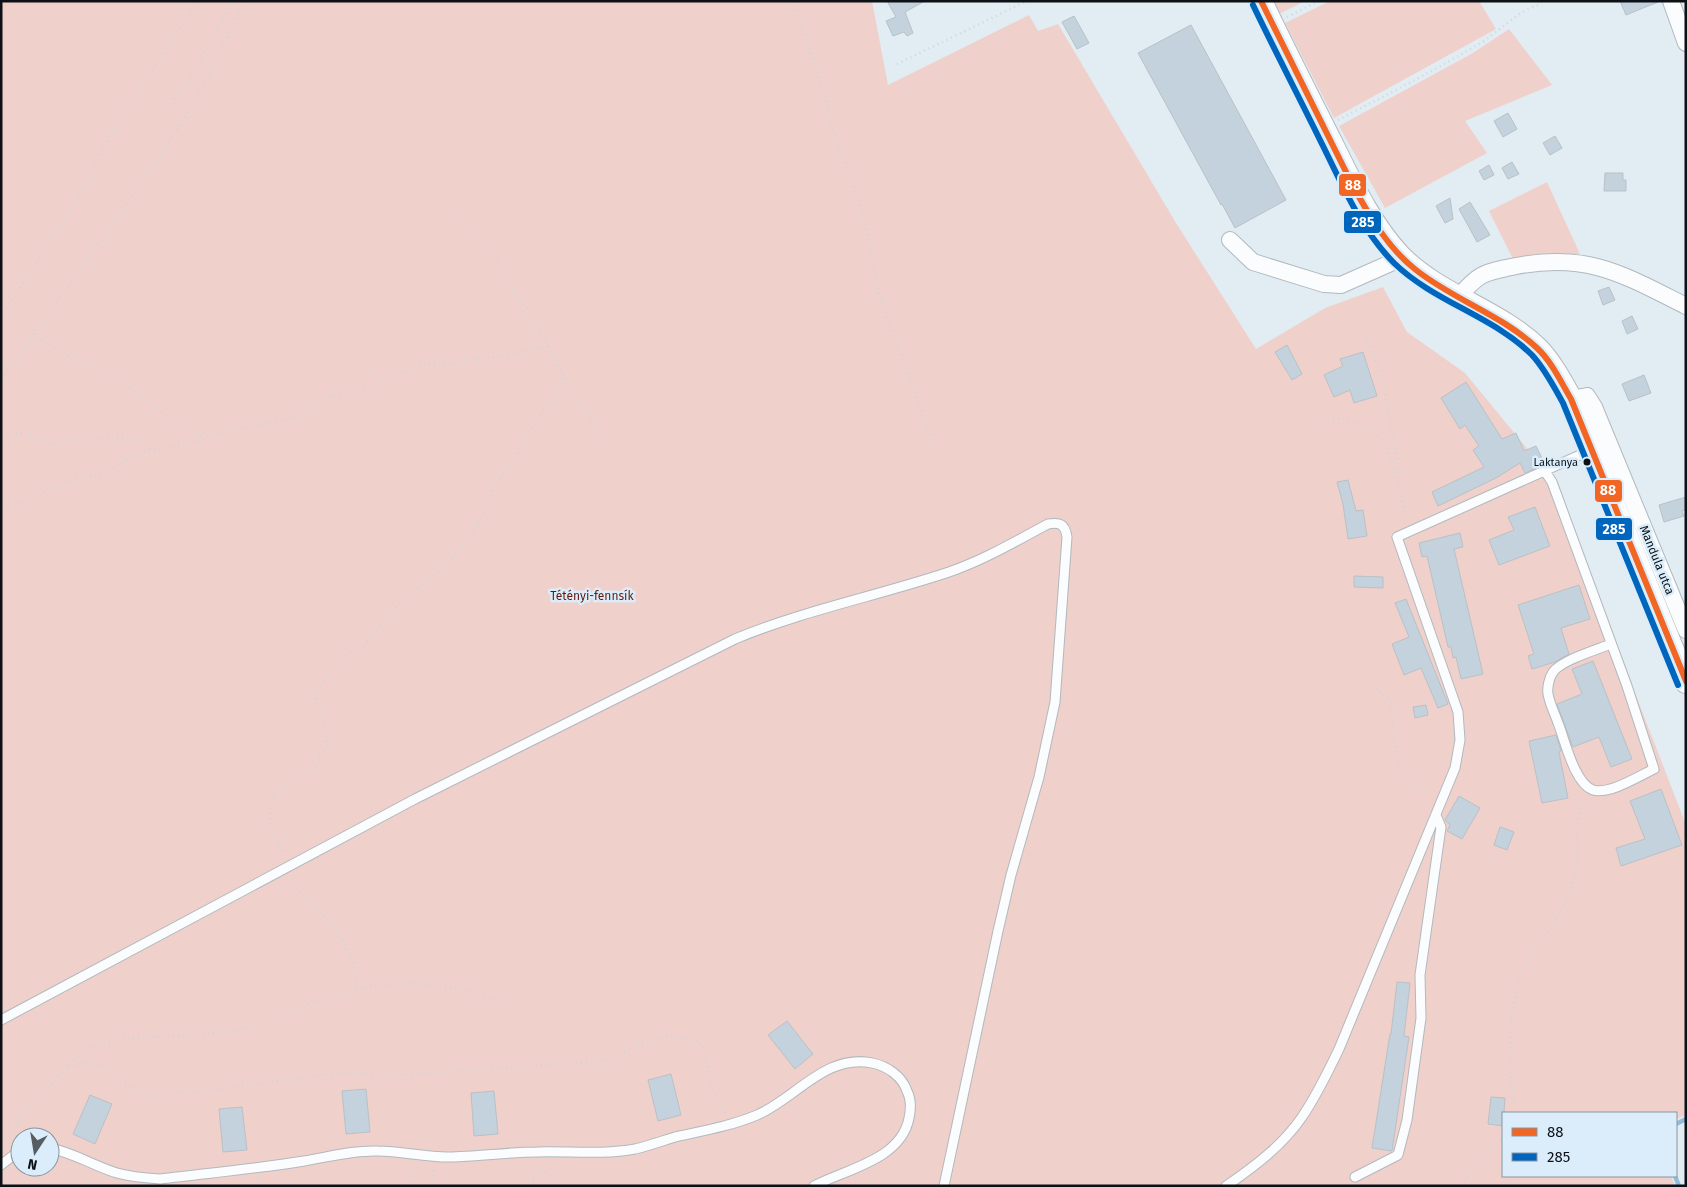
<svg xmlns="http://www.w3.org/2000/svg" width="1687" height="1187" viewBox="0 0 1687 1187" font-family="'Fira Sans',sans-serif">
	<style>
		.green { fill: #f0d0cb; fill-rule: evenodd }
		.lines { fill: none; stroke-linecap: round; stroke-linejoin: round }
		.stream { stroke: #92bdda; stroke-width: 4.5 }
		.building { fill: #c3d2dc; stroke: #b9c1c6 }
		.service-casing { stroke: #b1b9be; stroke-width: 11 }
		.minor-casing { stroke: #b1b9be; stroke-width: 18 }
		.secondary-casing { stroke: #b1b9be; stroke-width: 24 }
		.path { stroke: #d3d5d7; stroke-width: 2.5; stroke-dasharray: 1 4; stroke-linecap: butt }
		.service { stroke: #fbfcfd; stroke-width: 9 }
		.minor { stroke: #fbfcfd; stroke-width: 16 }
		.secondary { stroke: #fbfcfd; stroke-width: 22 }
		.bus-1-casing { stroke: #dbedfa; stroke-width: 10 }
		.bus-2-casing { stroke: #dbedfa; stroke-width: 10 }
		.bus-1 { stroke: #f26522; stroke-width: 6 }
		.bus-2 { stroke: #0065bd; stroke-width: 6 }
		.bus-dot { fill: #0c1116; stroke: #dbedfa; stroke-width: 2 }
		.labels { text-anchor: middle; stroke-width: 5; stroke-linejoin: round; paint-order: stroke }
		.bus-label { font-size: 11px; fill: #0c1116; stroke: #dbedfa; text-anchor: end }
		.street-label { font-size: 12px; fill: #0c1116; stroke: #dbedfa }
		.park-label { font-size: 12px; fill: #65180b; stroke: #dbedfa }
		.line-badge { stroke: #dbedfa; stroke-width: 2 }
		.badge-label { font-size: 14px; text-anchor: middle; font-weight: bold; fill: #fff }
	</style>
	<rect width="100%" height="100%" fill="#e2ecf3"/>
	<!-- green -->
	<path class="green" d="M1,1H872L888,85L1029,15L1038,31L1058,24L1176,223L1256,349L1325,308L1383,287L1407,332L1465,373L1553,480L1686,825V1115L1676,1119V1113H1503V1176H1671L1675,1186H1ZM20,1137H50V1167H20Z
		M1273,1H1305L1279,14Z
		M1330,1H1479L1496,29L1334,118L1285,23Z
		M1509,29L1552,85L1465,121L1487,153L1385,208L1339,126L1473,53Z
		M1547,182L1580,254L1513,259L1489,211Z"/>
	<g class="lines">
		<!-- stream -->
		<path class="stream" d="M1676,1124L1686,1119
			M1675,1176L1679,1186"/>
	</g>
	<!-- building -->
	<path class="building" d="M887,1H925L905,12L913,33L907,36L904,32L893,36L886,21L896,17Z
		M1620,1H1658V2L1626,15Z
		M1074,16L1089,43L1077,49L1062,22Z
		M1191,25L1286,200L1235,228L1222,204L1221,205L1138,53Z
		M1508,113L1517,129L1503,137L1494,121Z
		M1555,136L1562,148L1550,155L1543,143Z
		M1512,162L1519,174L1508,179L1502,168Z
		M1489,165L1494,175L1484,180L1479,171Z
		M1605,173H1623V180H1626V191H1604Z
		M1450,198L1453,219L1445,223L1436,206Z
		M1470,202L1490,235L1477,242L1459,209Z
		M1609,287L1615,300L1603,305L1598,291Z
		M1632,316L1638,329L1627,334L1622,321Z
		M1287,345L1302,374L1292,380L1275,352Z
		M1363,352L1377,396L1354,403L1350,390L1334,397L1324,375L1343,366L1340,359Z
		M1644,375L1651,393L1629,401L1622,384Z
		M1466,382L1502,439L1516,433L1524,451L1536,446L1545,464L1525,473L1520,463L1496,478L1438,506L1432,492L1484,467L1473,450L1479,446L1465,425L1460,429L1441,398Z
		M1348,480L1356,511L1363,510L1367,536L1348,539L1343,504L1337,482Z
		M1686,497V510L1682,511L1684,516L1664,522L1659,505Z
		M1535,507L1550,546L1499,565L1489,540L1514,530L1508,517Z
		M1460,533L1463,547L1454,549L1483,674L1461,679L1456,657L1453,658L1451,647H1448L1427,556L1422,557L1419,543Z
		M1354,576L1383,577V588L1354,587Z
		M1579,585L1590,619L1561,628L1569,654L1555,662L1532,669L1528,656L1534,654L1518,605Z
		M1406,599L1448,704L1438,708L1421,668L1404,675L1392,644L1409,637L1395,603Z
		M1593,661L1632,759L1611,767L1599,737L1573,747L1557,704L1582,694L1572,669Z
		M1426,705L1428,715L1415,718L1413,707Z
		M1556,735L1561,751L1559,752L1568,798L1542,803L1529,741Z
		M1661,789L1682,845L1621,866L1616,848L1645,839L1630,801Z
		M1459,796L1480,808L1462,839L1447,831L1450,825L1445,820Z
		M1500,827L1514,832L1507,850L1494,845Z
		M1397,982L1410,983L1404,1036L1409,1037L1392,1151L1372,1148L1390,1034H1391Z
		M787,1021L813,1054L795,1069L768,1035Z
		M671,1074L681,1115L658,1121L648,1080Z
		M366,1089L370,1132L346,1134L342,1091Z
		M494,1091L498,1134L474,1136L471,1093Z
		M90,1095L112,1104L95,1144L73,1134Z
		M1491,1097L1505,1098L1503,1126L1488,1124Z
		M242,1107L247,1150L223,1152L219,1109Z"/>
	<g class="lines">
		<!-- service casing -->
		<g class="service-casing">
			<path id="service" d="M1544,470L1552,482L1627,686L1654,769C1639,776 1609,795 1593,790C1574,783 1565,740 1558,723C1555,714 1550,705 1548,694C1547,688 1549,678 1553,672C1562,660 1596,650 1611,644
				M1,1020L415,799L735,639C805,610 877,596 949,572C984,560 1016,541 1048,524C1060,522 1065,524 1067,537L1055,702L1039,777L1011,875L998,931L944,1186
				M50,1148C74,1153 94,1166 117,1173C131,1177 145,1178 160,1179C208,1173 256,1169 304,1161C329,1157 353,1150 378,1151C401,1151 424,1157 448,1157C477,1157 507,1152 537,1152C569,1151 602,1155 635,1149C648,1146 662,1141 675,1137C702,1131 731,1126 757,1115C795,1099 826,1053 872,1063C887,1066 902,1076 907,1091C911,1099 911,1109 909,1118C901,1160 846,1169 814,1186
				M1,1165L15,1154L20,1152
				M1355,1177L1398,1155L1407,1120L1421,1018L1420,975L1441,827L1436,815
				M1226,1186C1254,1167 1283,1145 1302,1117C1317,1095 1328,1072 1339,1049L1455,768L1460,740L1458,712L1397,537L1591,450"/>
		</g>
		<!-- minor casing -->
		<g class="minor-casing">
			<path id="minor" d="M1671,1L1686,43
				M1230,240L1253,262L1324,284L1341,285L1402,258
				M1458,298C1478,273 1485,272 1516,266C1588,252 1624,275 1686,306
				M1571,399L1587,396L1594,407L1686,630"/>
		</g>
		<!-- secondary casing -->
		<g class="secondary-casing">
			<path id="secondary" d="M1261,1C1283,48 1307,94 1330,140C1350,180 1369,223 1400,256C1439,296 1500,311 1538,349C1552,364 1561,381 1571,399L1686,682"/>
		</g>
		<!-- path -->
		<path class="path" d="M793,1L826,99L830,120L863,214L879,294L933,443
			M1287,17L1319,1
			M897,64L1027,1
			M170,108L201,59L232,1
			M1338,120C1384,96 1430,73 1474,47C1498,34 1515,11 1542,4
			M1,317L75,203L115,126L198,1
			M1364,333L1372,352L1384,388L1400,471L1397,478
			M34,334L59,351L113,378L136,392L170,419L204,437
			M563,374L607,446
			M1,379C61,294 125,211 181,123C206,85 224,42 244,1
			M1318,420L1341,418L1370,429L1382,439L1390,456L1407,520
			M1,436L22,433L55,444L69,438L80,436L92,439L111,437L133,438L152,450
			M1,507L27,501L48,489L75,479L97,476L107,472L133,456L147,451L168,448L245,427L277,422L293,417L328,397L366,387L415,368L432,363L457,364L475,358L496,357L549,346
			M1376,688L1391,702C1394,725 1391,762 1408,779C1414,785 1425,788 1433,791
			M285,856C281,846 273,835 271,824C262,774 316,780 319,762C320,759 319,756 319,754L327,746C325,738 325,733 325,725C326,716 320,707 315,699L319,687L324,683L330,671L341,660L357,648L364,645L399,604L440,570L465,545L473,535L477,524L489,507L492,498V490L499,482L533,425L543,412L547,403L557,397L563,374L547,346L533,314L519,300L498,266L494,252L487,245L473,236L459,217L458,212
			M292,878C302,897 314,904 327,920C346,942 356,960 358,990
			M66,1066L89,1047L120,1039L204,1034L231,1031L270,1022L311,1003L375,985L414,983L464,989L501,1001
			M1513,1113C1511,1078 1507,1008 1520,977C1534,945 1563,917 1573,884C1581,857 1570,821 1587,798
			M9,1144L13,1132L23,1113L37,1094L53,1083L64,1067L87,1063L104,1066L120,1082L148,1094L213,1090L339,1073L398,1075L604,1061L642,1044L670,1036L697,1040L704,1049L710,1085L726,1114
			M256,1178L258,1186
			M408,1186L409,1182L419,1165
			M431,1186L434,1167
			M514,1186L546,1173L553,1163
			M1462,1186L1470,1172L1503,1137
			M1507,1186L1508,1176"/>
		<!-- service -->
		<use href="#service" class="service"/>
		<!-- minor -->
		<use href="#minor" class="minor"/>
		<!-- secondary -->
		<use href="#secondary" class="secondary"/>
		<!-- bus-1 casing -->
		<g class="bus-1-casing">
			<path id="bus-1" d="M1261,1L1353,186C1370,217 1388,248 1416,270C1454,300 1502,315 1537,348C1552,362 1561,382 1571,399L1686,681"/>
		</g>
		<!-- bus-2 casing -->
		<g class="bus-2-casing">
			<path id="bus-2" d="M1253,5C1275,51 1299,97 1322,144C1342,184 1361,230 1394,263C1434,302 1493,316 1532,355C1545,369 1554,387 1563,403L1678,685"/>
		</g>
		<!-- bus-1 -->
		<use href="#bus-1" class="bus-1"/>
		<!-- bus-2 -->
		<use href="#bus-2" class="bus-2"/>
	</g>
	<!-- markers -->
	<circle class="bus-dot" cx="1587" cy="462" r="4.5"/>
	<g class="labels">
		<!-- bus labels -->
		<g class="bus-label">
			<text x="1578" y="466">Laktanya</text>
		</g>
		<!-- street labels -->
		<g class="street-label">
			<text transform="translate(1657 560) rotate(68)" y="4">Mandula utca</text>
		</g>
		<!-- park labels -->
		<g class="park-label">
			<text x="592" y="600">Tétényi-fennsík</text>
		</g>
	</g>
	<g class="line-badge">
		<rect x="1338" y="173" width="29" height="24" rx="5" fill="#f26522"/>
		<rect x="1343" y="210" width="39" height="24" rx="5" fill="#0065bd"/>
		<rect x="1594" y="479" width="29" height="24" rx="5" fill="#f26522"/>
		<rect x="1595" y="517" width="38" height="24" rx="5" fill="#0065bd"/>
	</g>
	<g class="badge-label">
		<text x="1353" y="190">88</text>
		<text x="1363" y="227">285</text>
		<text x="1608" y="495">88</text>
		<text x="1614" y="534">285</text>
	</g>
	<!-- border -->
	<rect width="1687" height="1187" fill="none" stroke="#0c1116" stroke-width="5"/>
	<!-- legend -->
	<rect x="1502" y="1112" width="175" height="65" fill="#dbedfa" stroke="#88959f"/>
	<rect x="1512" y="1128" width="25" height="8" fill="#f26522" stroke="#88959f"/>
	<text x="1547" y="1137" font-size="15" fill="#0c1116">88</text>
	<rect x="1512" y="1153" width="25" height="8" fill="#0065bd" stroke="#88959f"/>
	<text x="1547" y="1162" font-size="15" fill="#0c1116">285</text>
	<!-- north arrow -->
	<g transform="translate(35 1152) rotate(192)"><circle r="24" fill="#dbedfa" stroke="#88959f"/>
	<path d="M0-4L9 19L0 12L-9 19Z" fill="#575e63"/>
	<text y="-8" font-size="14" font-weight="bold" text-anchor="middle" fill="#0c1116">N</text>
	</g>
</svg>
